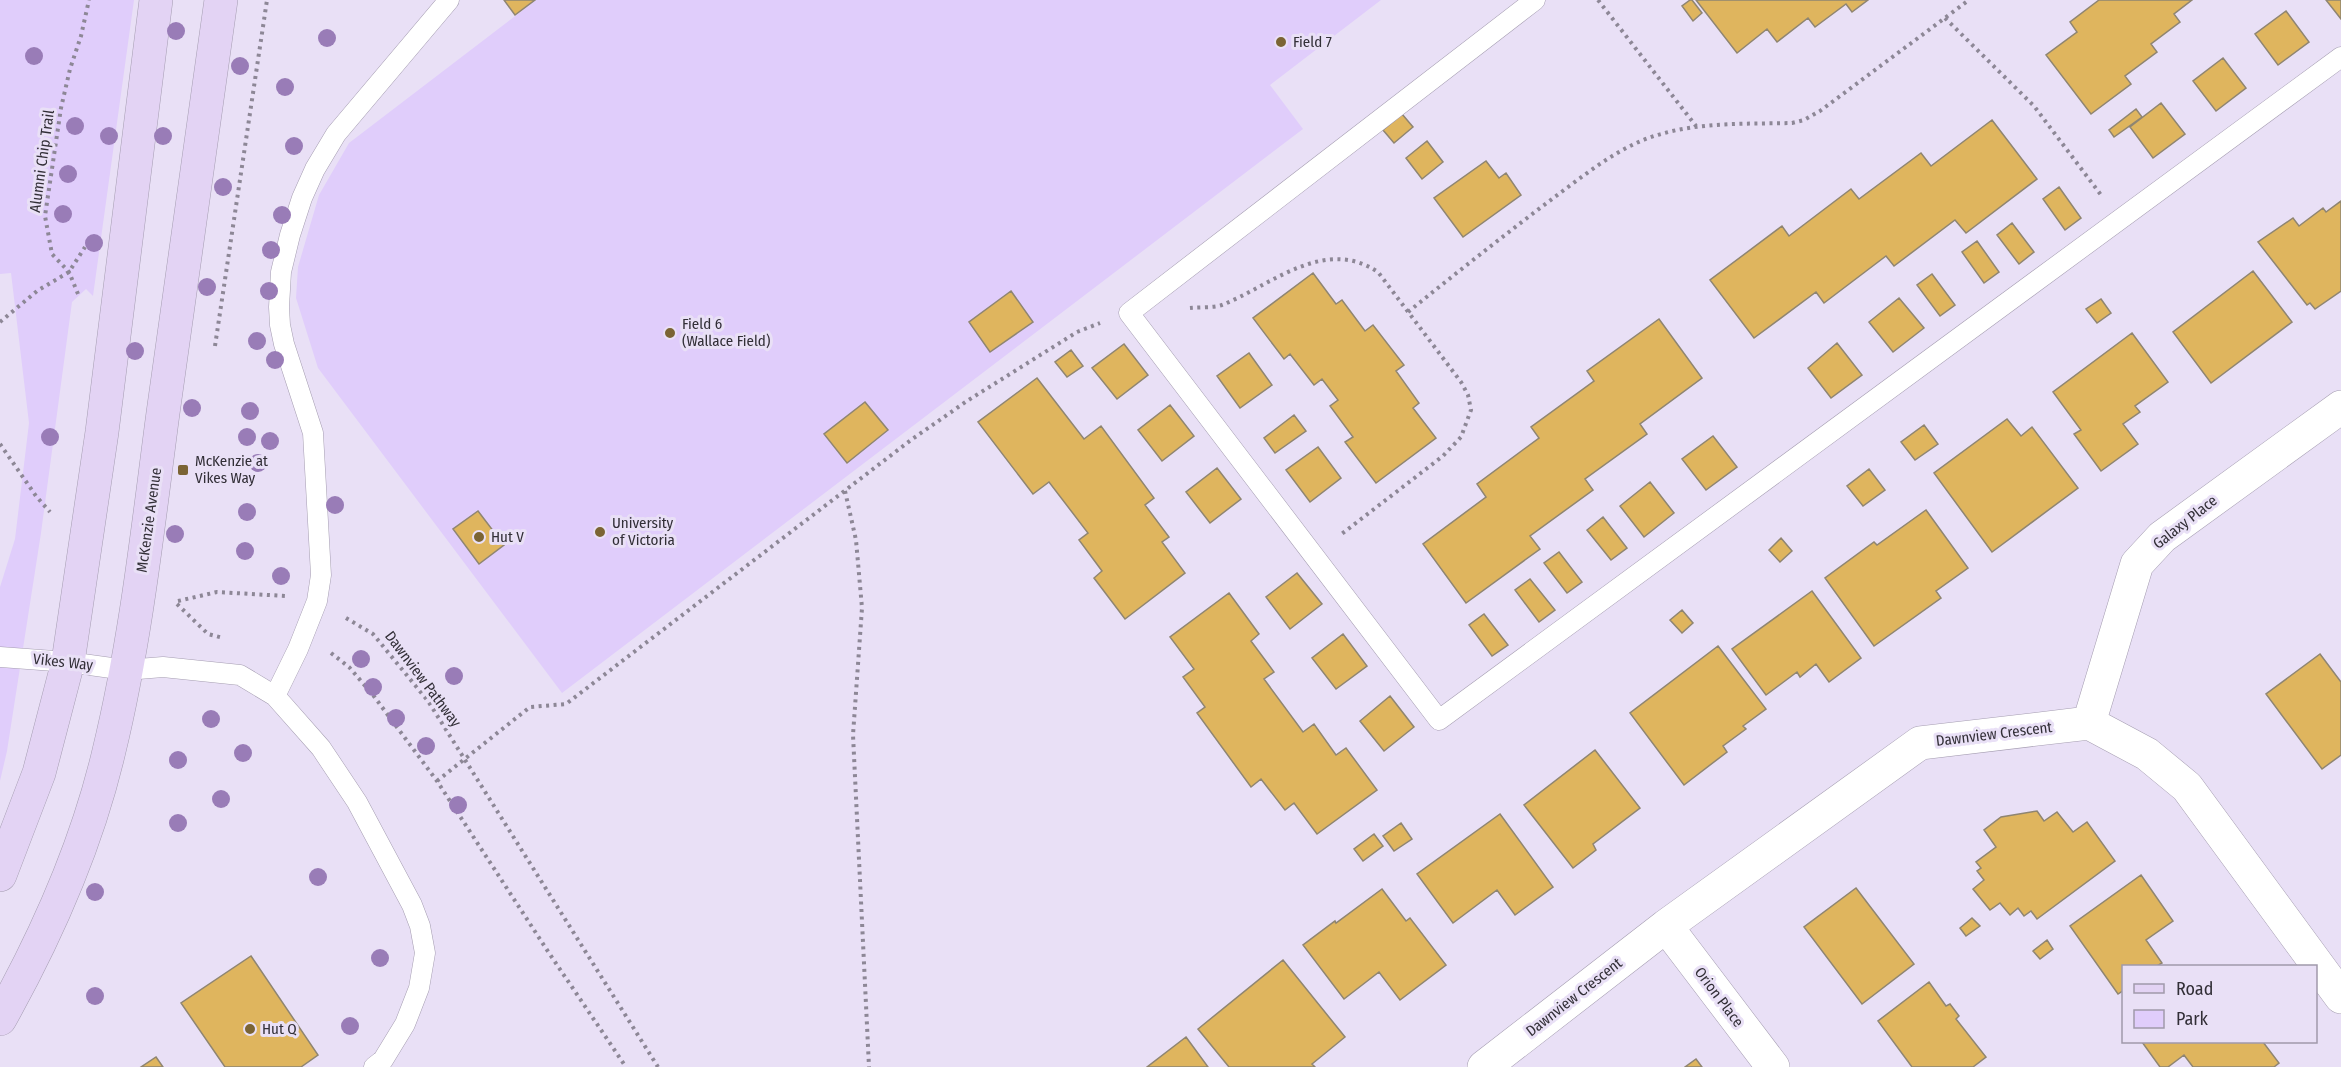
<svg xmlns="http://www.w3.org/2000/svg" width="2341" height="1067" viewBox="0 0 2341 1067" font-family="'Fira Sans Condensed',sans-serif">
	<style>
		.green { fill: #e0cdfb }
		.building { fill: #dfb55e; stroke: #8f8571; stroke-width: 1.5 }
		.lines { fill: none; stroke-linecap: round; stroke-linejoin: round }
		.service-casing { stroke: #a59db1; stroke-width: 21 }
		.minor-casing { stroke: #a59db1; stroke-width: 34 }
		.secondary-casing { stroke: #a59db1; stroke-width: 34 }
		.path { stroke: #8d8796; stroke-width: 4; stroke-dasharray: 3 4.5; stroke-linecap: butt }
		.service { stroke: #fff; stroke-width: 20 }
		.minor { stroke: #fff; stroke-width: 33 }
		.secondary { stroke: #e3d3f4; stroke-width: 33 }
		.tree { fill: #997cb7 }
		.poi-dot { fill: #7b6434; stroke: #e9e0f6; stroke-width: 2 }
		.labels { text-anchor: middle; stroke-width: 6; stroke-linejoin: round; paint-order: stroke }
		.poi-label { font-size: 15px; fill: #322f37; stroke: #e9e0f6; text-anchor: start }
		.street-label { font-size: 15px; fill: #322f37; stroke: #e9e0f6 }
	</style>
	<rect width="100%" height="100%" fill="#e9e0f6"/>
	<!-- green -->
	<path class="green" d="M0,0H134L93,296L86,289L72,302L41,533L7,751L0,781V587L15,539L29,423L11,273L0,274Z
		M536,0H1381L1270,85L1303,129L562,693L318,368L296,298L298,267L319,195L349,143Z"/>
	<!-- building -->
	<path class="building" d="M504,0H535L515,15Z
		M1690,0H1692L1702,13L1693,21L1682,6Z
		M1696,0H1868L1852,12L1846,4L1815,27L1808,18L1777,42L1767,29L1737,53Z
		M2099,0H2192L2174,14L2180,22L2151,44L2157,52L2125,76L2131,84L2091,114L2046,55L2077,32L2070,22Z
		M2326,0H2341V19Z
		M2286,11L2309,42L2278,65L2255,34Z
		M2223,58L2246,88L2216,111L2193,81Z
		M2161,103L2185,134L2153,158L2130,127Z
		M2136,109L2142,117L2114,137L2109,130Z
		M1402,114L1413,127L1394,143L1383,130Z
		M1992,120L2037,179L1966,233L1955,220L1894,266L1886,256L1824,303L1816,292L1754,338L1710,280L1782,226L1789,236L1851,189L1859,199L1921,153L1931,166Z
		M1427,141L1443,162L1422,179L1406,158Z
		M1486,161L1499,178L1506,173L1521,195L1463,237L1434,198Z
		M2059,187L2081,218L2065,230L2043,199Z
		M2341,201V291L2315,309L2310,303L2307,305L2258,242L2293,218L2299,226L2323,208L2326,212Z
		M2012,223L2034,252L2019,264L1997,235Z
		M1977,241L1999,272L1984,283L1962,252Z
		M2253,271L2292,322L2211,383L2173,332Z
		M1313,273L1336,304L1342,300L1365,331L1373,325L1404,365L1396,371L1419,403L1413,408L1436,438L1376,483L1345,442L1353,437L1330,406L1338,400L1322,379L1314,385L1290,354L1284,359L1253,318Z
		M1932,274L1955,305L1940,316L1917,285Z
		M1011,291L1033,322L990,352L969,322Z
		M1899,298L1924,328L1893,352L1869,322Z
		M2101,299L2111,313L2097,323L2086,309Z
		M1659,319L1702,378L1640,424L1647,434L1585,479L1593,490L1530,536L1540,549L1466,603L1423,544L1486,497L1477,484L1539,438L1531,427L1594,381L1587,371Z
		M2132,333L2168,382L2135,406L2140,412L2123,424L2138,444L2101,471L2074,434L2081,430L2053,392Z
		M1837,343L1862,375L1831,398L1808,368Z
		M1124,344L1148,375L1117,399L1092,368Z
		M1071,350L1083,366L1067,377L1055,362Z
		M1249,353L1272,385L1240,408L1217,376Z
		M1037,378L1084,439L1101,426L1154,498L1145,505L1169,537L1162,542L1185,573L1125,619L1094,578L1102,571L1079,540L1088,533L1049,482L1033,494L978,422Z
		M865,402L888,430L847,463L824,434Z
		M1170,405L1194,436L1162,461L1138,430Z
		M1294,415L1306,431L1275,453L1264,438Z
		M2007,419L2021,436L2032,427L2078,488L1992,552L1934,473Z
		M1924,425L1938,444L1915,460L1901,442Z
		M1713,436L1737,467L1706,490L1682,459Z
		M1318,447L1341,478L1310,502L1286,470Z
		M1217,468L1241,499L1210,523L1186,492Z
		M1869,469L1885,490L1863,506L1847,486Z
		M1650,482L1674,513L1644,537L1620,506Z
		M1926,510L1968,568L1936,591L1941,598L1874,646L1825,578L1874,542L1877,545Z
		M478,511L504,545L479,564L453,529Z
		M1603,517L1627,548L1611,560L1587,530Z
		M1781,538L1792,551L1780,562L1769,550Z
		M1559,552L1582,582L1567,593L1544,563Z
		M1297,573L1322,604L1290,629L1266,597Z
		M1530,579L1555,610L1539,622L1515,590Z
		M1812,591L1861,658L1829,682L1816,664L1800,677L1797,672L1766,695L1732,649Z
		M1229,593L1259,634L1251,641L1274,672L1264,679L1303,732L1314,724L1336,755L1346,748L1377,790L1317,834L1294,803L1285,810L1261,779L1251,787L1197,713L1205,707L1183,677L1194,669L1170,637Z
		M1682,610L1693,623L1682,633L1670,620Z
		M1484,614L1508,645L1492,656L1469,625Z
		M1343,634L1367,666L1336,689L1312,658Z
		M1718,646L1766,709L1743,726L1746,729L1723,746L1727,752L1684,785L1630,713Z
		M2320,654L2341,682V755L2322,769L2266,694Z
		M1390,696L1414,727L1384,751L1360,721Z
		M1595,750L1640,808L1593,844L1596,850L1573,868L1524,805Z
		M2037,811L2044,821L2057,812L2073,832L2087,822L2115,861L2037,919L2031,911L2024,916L2018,908L2010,915L2000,903L1990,910L1973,889L1984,880L1977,871L1981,868L1976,862L1996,847L1984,830L2001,817Z
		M1500,814L1553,887L1515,915L1497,890L1453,923L1417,874Z
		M1401,823L1412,839L1394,851L1383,836Z
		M1374,834L1383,846L1363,861L1354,849Z
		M2141,875L2173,921L2146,940L2162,963L2157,966H2124V990L2118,994L2070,926Z
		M1856,888L1914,964L1862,1004L1804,927Z
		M1382,889L1406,921L1410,918L1446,965L1400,1000L1379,972L1344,999L1303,945L1335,921L1336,923Z
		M1972,918L1980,926L1966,936L1960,928Z
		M2047,940L2053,949L2040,959L2033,951Z
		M251,956L318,1055L301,1067H225L181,1003Z
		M1283,960L1345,1037L1312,1064L1315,1067H1229L1198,1029Z
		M1929,982L1946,1006L1950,1004L1959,1016L1956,1019L1986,1057L1973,1067H1912L1878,1021Z
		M1186,1037L1208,1067H1147Z
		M2142,1042H2263L2279,1063L2274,1067H2193L2184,1055L2168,1067H2160Z
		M156,1057L163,1067H141Z
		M1696,1059L1702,1067H1685Z"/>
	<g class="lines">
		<!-- service casing -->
		<g class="service-casing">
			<path id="service" d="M1535,0L1129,313L1439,720L2341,57
				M0,657L68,662L126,670L163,667L240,675L275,696L283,705L321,748L357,802L412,905L420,926L425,953L419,988L405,1024L383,1060L374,1067
				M275,696L298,649L317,601L321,575L313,433L284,344L280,325L279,307L281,272L290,235L302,198L315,169L336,134L449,0"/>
		</g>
		<!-- minor casing -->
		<g class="minor-casing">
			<path id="minor" d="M2089,723L2137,564L2162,537L2341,407
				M1666,926L1773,1067
				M1484,1067L1666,926L1920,743L2089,723L2147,754L2187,787L2341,997"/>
		</g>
		<!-- secondary casing -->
		<g class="secondary-casing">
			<path id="secondary" d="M0,875L39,773L68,662L102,432L156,0
				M0,1019C47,935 87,845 109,751C136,640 148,526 163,413C182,275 202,138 221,0"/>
		</g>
		<!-- path -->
		<path class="path" d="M1598,0L1696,126
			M1945,18L2034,106L2101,195
			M78,294L69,272L52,254L45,216L61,108L70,69L81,36L89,0
			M1190,308C1200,307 1213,308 1222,305C1272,285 1324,236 1378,272L1461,382L1468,395L1471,410L1461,437L1443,456L1339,536
			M1408,312C1455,274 1503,236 1552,199C1585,175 1620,145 1661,134C1702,122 1749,124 1792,123L1804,120L1820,111L1969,0
			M0,322L37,291L69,272L85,247
			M215,346L267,0
			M0,444L36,496L50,512
			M845,491L856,540L862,608L853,735L869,1067
			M178,601L217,592L286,596
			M177,604L208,634L223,638
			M346,618L373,634L428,701L658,1067
			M331,653L349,667L373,695L437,781L549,953L626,1067
			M437,781L530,707L566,704L911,440L967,401L1077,332L1100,323"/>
		<!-- service -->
		<use href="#service" class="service"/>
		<!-- minor -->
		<use href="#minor" class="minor"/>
		<!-- secondary -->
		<use href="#secondary" class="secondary"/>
	</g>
	<!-- trees -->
	<g class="tree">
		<circle cx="176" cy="31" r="9"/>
		<circle cx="327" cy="38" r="9"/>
		<circle cx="34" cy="56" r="9"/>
		<circle cx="240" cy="66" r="9"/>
		<circle cx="285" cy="87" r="9"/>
		<circle cx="75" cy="126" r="9"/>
		<circle cx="109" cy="136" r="9"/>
		<circle cx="163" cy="136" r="9"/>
		<circle cx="294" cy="146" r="9"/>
		<circle cx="68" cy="174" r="9"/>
		<circle cx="223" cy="187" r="9"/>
		<circle cx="63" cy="214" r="9"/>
		<circle cx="282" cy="215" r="9"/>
		<circle cx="94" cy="243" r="9"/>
		<circle cx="271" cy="250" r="9"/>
		<circle cx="207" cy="287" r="9"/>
		<circle cx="269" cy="291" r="9"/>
		<circle cx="257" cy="341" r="9"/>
		<circle cx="135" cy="351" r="9"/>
		<circle cx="275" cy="360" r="9"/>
		<circle cx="192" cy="408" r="9"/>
		<circle cx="250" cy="411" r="9"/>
		<circle cx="50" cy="437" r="9"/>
		<circle cx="247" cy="437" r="9"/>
		<circle cx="270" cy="441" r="9"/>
		<circle cx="258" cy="463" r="9"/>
		<circle cx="335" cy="505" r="9"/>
		<circle cx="247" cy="512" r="9"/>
		<circle cx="175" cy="534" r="9"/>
		<circle cx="245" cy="551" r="9"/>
		<circle cx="281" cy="576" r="9"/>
		<circle cx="361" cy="659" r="9"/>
		<circle cx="454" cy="676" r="9"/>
		<circle cx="373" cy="687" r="9"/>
		<circle cx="396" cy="718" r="9"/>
		<circle cx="211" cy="719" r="9"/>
		<circle cx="426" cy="746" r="9"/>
		<circle cx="243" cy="753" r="9"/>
		<circle cx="178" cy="760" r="9"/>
		<circle cx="221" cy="799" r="9"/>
		<circle cx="458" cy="805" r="9"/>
		<circle cx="178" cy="823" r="9"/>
		<circle cx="318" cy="877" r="9"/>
		<circle cx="95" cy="892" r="9"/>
		<circle cx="380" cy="958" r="9"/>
		<circle cx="95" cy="996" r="9"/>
		<circle cx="350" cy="1026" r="9"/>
	</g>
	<!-- markers -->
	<g class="poi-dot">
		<circle cx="1281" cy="42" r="6"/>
		<circle cx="670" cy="333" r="6"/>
		<rect x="177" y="464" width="12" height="12" rx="3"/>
		<circle cx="600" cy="532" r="6"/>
		<circle cx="479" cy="537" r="6"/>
		<circle cx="250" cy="1029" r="6"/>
	</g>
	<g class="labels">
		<!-- poi labels -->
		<g class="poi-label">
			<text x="1293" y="47">Field 7</text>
			<text x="682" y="329">Field 6<tspan x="682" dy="17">(Wallace Field)</tspan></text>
			<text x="195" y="466">McKenzie at<tspan x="195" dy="17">Vikes Way</tspan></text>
			<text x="612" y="528">University<tspan x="612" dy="17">of Victoria</tspan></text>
			<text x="491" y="542">Hut V</text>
			<text x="262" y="1034">Hut Q</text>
		</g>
		<!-- street labels -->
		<g class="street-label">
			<text transform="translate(42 161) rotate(-82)" y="5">Alumni Chip Trail</text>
			<text transform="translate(149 520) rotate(-82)" y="5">McKenzie Avenue</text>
			<text transform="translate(2185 522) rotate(-38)" y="5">Galaxy Place</text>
			<text transform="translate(63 662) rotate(6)" y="5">Vikes Way</text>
			<text transform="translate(423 679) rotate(53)" y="5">Dawnview Pathway</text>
			<text transform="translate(1994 734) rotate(-7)" y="5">Dawnview Crescent</text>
			<text transform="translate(1574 997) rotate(-38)" y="5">Dawnview Crescent</text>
			<text transform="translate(1719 997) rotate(53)" y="5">Orion Place</text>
		</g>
	</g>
	<!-- legend -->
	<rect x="2122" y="965" width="195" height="78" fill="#e9e0f6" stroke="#a099aa" stroke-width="1.5"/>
	<rect x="2134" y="984" width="30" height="9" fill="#e3d3f4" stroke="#a099aa" stroke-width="1.5"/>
	<text x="2176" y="995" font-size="18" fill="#322f37">Road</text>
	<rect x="2134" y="1010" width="30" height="18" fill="#e0cdfb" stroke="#a099aa" stroke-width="1.5"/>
	<text x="2176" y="1025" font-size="18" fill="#322f37">Park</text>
</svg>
